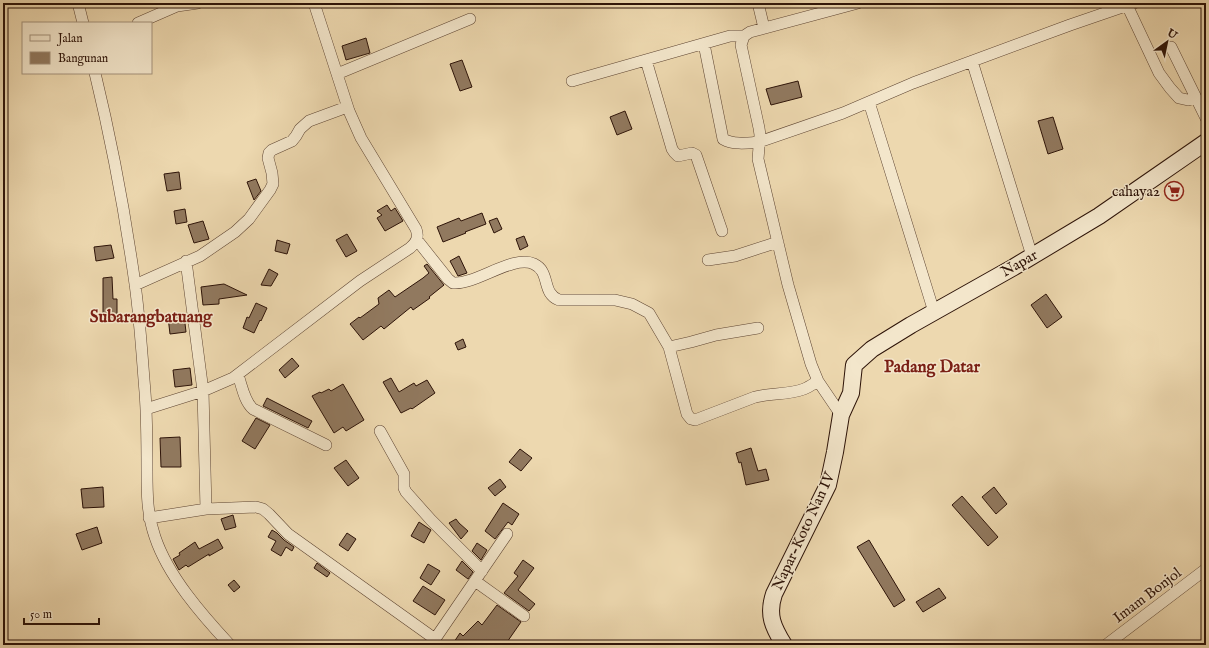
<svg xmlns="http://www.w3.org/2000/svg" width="1209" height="648" viewBox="0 0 1209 648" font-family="'IM FELL English',serif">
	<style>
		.building { fill: #91795f; stroke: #2d1308 }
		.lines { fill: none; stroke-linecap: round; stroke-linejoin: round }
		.street-casing { stroke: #5d4432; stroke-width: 12 }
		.secondary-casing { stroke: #2d1308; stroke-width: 18 }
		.street { stroke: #f3e6cb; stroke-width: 11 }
		.secondary { stroke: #f3e6cb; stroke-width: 16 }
		.labels { text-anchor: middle; stroke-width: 3; stroke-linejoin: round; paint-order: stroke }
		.poi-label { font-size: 15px; fill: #2d1308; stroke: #f3e6cb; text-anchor: end }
		.street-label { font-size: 15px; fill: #2d1308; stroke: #f3e6cb }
		.quarter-label { font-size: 17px; font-weight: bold; fill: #7a1f14; stroke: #f3e6cb }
	</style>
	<rect width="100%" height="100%" fill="#edd8af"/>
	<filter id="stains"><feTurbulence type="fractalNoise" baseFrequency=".005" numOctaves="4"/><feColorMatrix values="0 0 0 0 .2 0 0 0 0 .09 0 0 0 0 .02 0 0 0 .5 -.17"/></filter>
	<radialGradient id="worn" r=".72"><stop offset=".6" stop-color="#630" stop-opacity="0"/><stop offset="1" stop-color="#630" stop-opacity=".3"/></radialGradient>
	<!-- building -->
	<path class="building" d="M366,38L370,53L346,60L342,46Z
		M462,60L472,87L460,91L450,64Z
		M798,81L802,97L771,105L766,89Z
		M625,111L632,129L617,135L610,117Z
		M1053,117L1063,149L1048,154L1038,121Z
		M179,172L181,189L167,191L164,174Z
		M256,179L261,191L254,200L247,182Z
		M387,205L391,211L395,208L403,221L385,231L377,218L382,215L377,211Z
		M185,209L187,222L176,224L174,211Z
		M482,213L486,224L465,232L466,233L443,242L437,227L459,218L461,221Z
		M497,218L502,229L494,233L489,221Z
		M203,221L209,239L194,243L188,225Z
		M347,234L357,251L346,257L336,240Z
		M524,236L528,246L520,250L516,239Z
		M277,240L290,244L287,254L275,251Z
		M111,245L114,258L96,261L94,247Z
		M459,256L467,273L458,276L450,261Z
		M427,264L444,285L429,297L430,298L413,310L411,307L384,329L381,326L363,340L350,324L359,317L360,318L379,304L378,298L389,290L395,297L423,278L429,273L424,266Z
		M269,269L278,274L271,286L261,285Z
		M112,277L113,299H117V318H103V278Z
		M224,284L247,295L219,299V304L203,305L201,287Z
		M1046,294L1062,317L1047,328L1031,305Z
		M256,303L267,308L261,321L260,320L254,333L243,328L247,317L249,318Z
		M184,315L186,332L170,334L168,317Z
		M463,339L466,347L458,350L455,343Z
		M292,358L299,366L285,378L279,370Z
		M190,368L192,385L175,387L173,370Z
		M391,378L399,392L414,383L416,386L427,380L435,393L412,409L411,408L401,413L383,382Z
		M343,384L364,420L346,431L343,427L334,433L312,396L320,392L321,393L329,389L331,391Z
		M267,398L312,421L308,428L263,406Z
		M256,418L270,425L255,449L242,441Z
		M180,437L181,467H161L160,438Z
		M751,448L758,471L766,469L769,480L746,485L741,462L739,463L736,453Z
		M520,449L532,458L521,471L509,462Z
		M346,460L359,478L348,486L334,468Z
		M500,479L506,487L495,496L488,488Z
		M103,487L104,507L83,508L81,489Z
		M994,487L1007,504L996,514L982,497Z
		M962,496L998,537L988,546L952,505Z
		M503,503L519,514L512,525L508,522L495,539L485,531Z
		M233,515L236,527L225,530L221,519Z
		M456,519L459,523L468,531L461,539L449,523Z
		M419,522L431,530L424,543L411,536Z
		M97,527L102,543L82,550L76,534Z
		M272,530L277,533L284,540L294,547L292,551L286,547L281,556L271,550L276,541L268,537Z
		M347,533L356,539L348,551L339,545Z
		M218,539L223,548L209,556V554L188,567L186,565L179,570L173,559L180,555L179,553L195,542L199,549Z
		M869,540L905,600L894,607L857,547Z
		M477,543L487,550L481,560L472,551Z
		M523,560L534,568L518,590L535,604L529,611L504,593L518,576L514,573Z
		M462,561L473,572L468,579L456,570Z
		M317,563L330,573L327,577L314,568Z
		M428,564L440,571L431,585L420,578Z
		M234,580L240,587L234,592L228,585Z
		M423,586L445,600L435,615L413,601Z
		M939,588L946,598L923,612L916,602Z
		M497,605L521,622L505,645H452L460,633L463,636L478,621L482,625Z"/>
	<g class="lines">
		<!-- street casing -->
		<g class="street-casing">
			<path id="street" d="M78,3L83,23
				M758,3L764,28
				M1126,3L1159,73L1170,88L1179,98L1188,100L1196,98
				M138,23L177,6L198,3
				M704,44L723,139C733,145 748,143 759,142L843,113L913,83L1070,25L1134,3
				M1171,47L1206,118
				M646,60L672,149L674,152L678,156L692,153L696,155L722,231
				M972,61L1032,256
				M95,73C112,143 125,213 135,284C140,320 142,356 145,392C147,418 147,445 147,471C147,494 147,514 155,537C168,576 202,615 230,645
				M337,74L470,19
				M572,81L730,36H744
				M869,102L934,312
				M417,240L448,279L453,283C476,285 513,254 534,264C551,272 541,293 559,300H615L632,304L649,313L669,347L691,342L716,335L758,328
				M708,260L735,256L778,242
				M186,261L203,391L206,509
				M135,285L200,256L235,232L249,219L270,190L273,184L272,173L268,158L269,153L272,150L292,141L296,136L300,129L309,121L347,107
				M669,347L687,414L691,419L695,420L755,397C771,393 788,395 804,389C809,387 813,384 818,381
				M238,375C242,386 244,401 253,409L326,445
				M146,409L203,391L233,378L360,281L410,248C417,242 419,237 416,229L361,138L349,111L314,3
				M841,415L818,381L811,364L788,285L758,159L760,135L759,128L741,45L744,36L750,32L858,3
				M380,431L404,474V488L406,492L431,520L482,571
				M149,518L206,509L256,507L263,509L269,514L288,534L435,639
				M475,581L524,616
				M435,645V639L507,534
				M1106,645L1206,569"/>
		</g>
		<!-- secondary casing -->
		<g class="secondary-casing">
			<path id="secondary" d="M784,645C773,627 767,615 774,594L828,485L835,452L841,415L851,393L854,365L872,349L911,325L1014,267L1099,216L1206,142"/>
		</g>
		<!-- street -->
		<use href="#street" class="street"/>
		<!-- secondary -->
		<use href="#secondary" class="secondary"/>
	</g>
	<!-- icons -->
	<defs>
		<g id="supermarket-ring" transform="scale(1)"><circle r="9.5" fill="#f3e6cb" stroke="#8f2418" stroke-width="1.5"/><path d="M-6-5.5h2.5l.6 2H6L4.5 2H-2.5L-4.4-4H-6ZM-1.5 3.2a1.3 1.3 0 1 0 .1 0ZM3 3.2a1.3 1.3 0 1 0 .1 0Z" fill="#8f2418"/></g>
	</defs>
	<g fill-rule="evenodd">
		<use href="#supermarket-ring" x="1174" y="191"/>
	</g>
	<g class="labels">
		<!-- poi labels -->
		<g class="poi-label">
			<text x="1160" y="196">cahaya2</text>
		</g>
		<!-- street labels -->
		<g class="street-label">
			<text transform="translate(1019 263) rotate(-30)" y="5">Napar</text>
			<text transform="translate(803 531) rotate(-65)" y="5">Napar-Koto Nan IV</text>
			<text transform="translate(1147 595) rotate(-37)" y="5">Imam Bonjol</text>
		</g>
		<!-- quarter labels -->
		<g class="quarter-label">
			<text x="151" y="322">Subarangbatuang</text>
			<text x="932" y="372">Padang Datar</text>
		</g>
	</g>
	<!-- margin -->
	<rect width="1209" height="648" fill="none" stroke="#edd8af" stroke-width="16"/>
	<rect x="4" y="4" width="1201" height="640" fill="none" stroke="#2d1308" stroke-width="2"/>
	<rect x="8" y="8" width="1193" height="632" fill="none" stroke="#2d1308"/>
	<!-- legend -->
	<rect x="22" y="22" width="130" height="52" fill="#f3e6cb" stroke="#a4927d"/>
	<rect x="30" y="35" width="20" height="6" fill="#f3e6cb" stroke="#a4927d"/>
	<text x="58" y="42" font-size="12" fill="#2d1308">Jalan</text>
	<rect x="30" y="52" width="20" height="12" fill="#91795f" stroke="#a4927d"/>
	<text x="58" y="62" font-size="12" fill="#2d1308">Bangunan</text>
	<!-- north arrow -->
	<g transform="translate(1167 42) rotate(33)" stroke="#f3e6cb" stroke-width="3" paint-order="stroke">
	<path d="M0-3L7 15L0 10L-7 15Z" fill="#2d1308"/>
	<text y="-6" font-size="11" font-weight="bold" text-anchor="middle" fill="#2d1308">U</text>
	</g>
	<!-- scale -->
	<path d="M24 618v6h75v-6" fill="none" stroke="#2d1308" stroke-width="2"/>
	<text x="30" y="618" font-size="12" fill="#2d1308" stroke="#f3e6cb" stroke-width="3" paint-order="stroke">50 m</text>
	<rect width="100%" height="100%" filter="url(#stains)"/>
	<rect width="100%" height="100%" fill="url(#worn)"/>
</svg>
